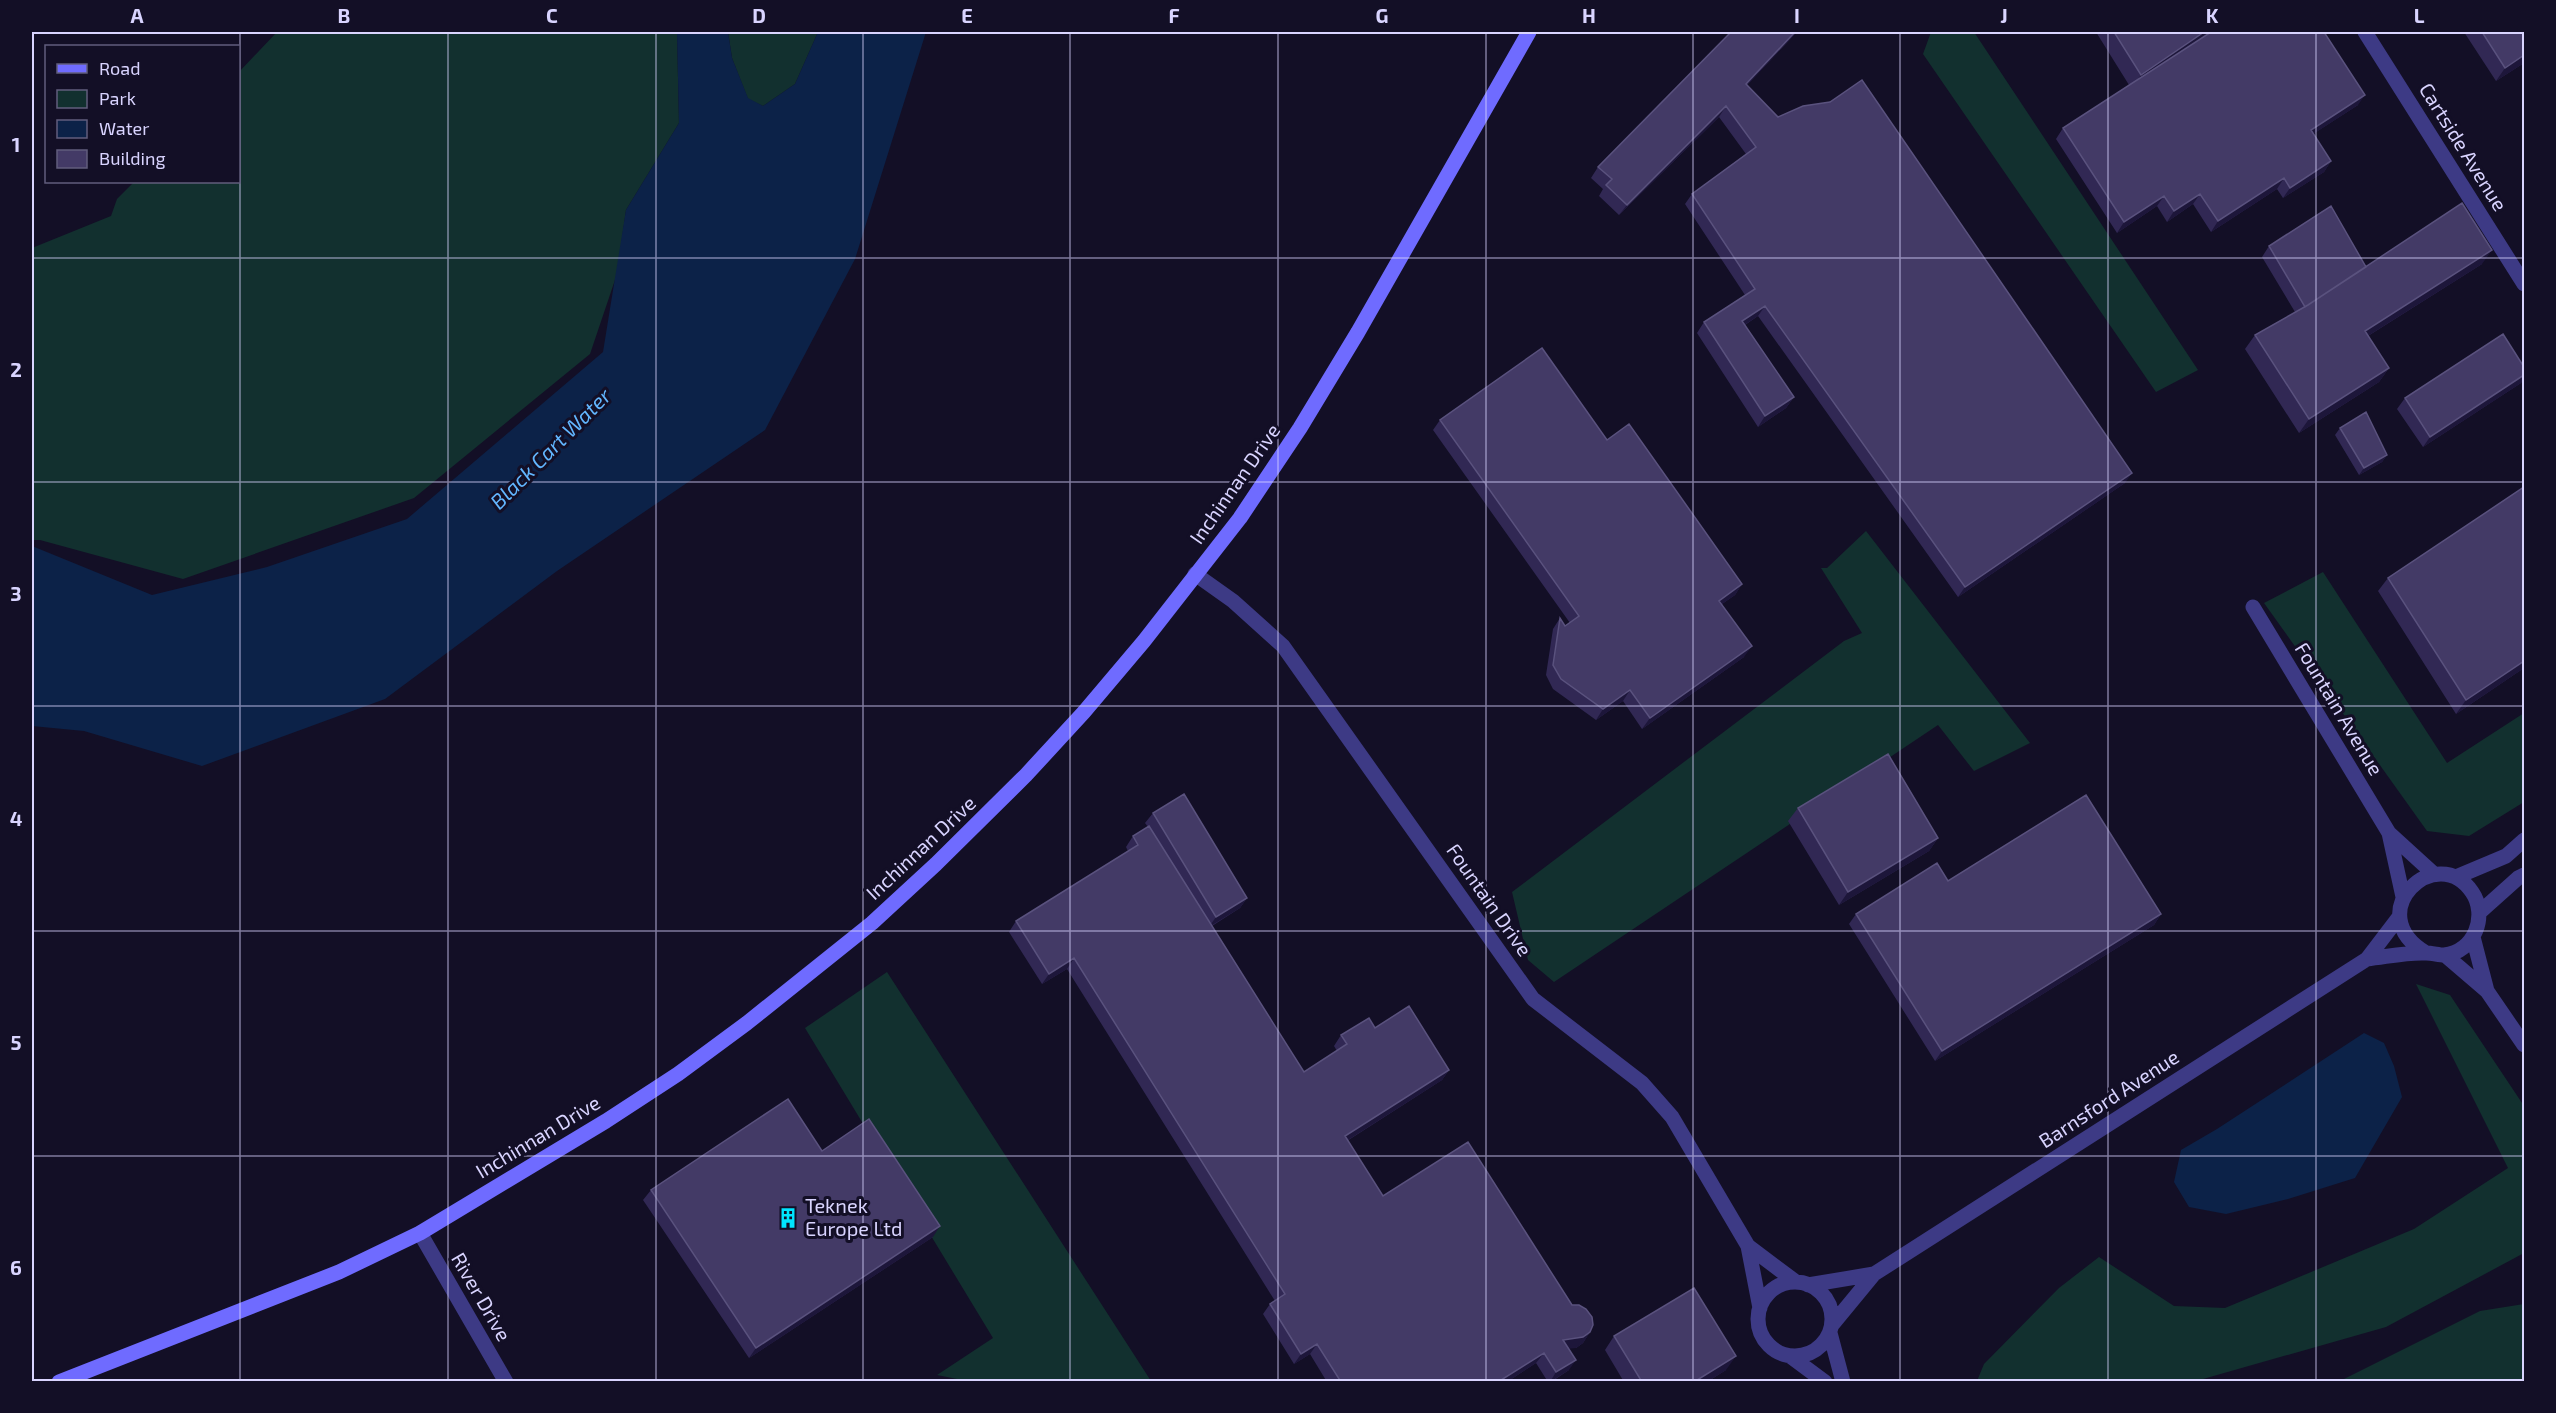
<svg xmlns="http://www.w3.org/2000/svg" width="2556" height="1413" viewBox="0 0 2556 1413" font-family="'Exo 2',sans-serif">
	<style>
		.green { fill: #12302f }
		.water { fill: #0c2248 }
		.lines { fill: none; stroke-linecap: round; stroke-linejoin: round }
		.street { stroke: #3d3a85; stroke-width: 15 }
		.secondary { stroke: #6f6bff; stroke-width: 15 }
		.wall { fill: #312854 }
		.shaded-wall { fill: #1d163a }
		.building { fill: #433a66; stroke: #5a527e; stroke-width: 1.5 }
		.grid { fill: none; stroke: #d9d4ff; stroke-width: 1.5; stroke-opacity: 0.55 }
		.labels { text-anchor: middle; stroke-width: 6; stroke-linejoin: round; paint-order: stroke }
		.street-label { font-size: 20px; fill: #d9d4ff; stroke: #130f26 }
		.poi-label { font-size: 20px; fill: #d9d4ff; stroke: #130f26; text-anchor: start }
		.water-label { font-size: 21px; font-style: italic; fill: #62b6ff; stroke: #130f26 }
		.neatline { fill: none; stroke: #d9d4ff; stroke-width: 2 }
		.grid-label { font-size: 20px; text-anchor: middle; font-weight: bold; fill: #d9d4ff }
	</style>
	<rect width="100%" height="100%" fill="#130f26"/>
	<!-- green -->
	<path class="green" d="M277,32H677L679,123L626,210L617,274L590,354L414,498L183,579L40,540H32V248L111,216L117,199L134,182H238L239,72Z
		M728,32H818L795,84L763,106L748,99L732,58Z
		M1931,32H1974L2198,370L2156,392L1923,54Z
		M1866,531L2030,743L1974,771L1938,725L1554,982L1528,960L1512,892L1844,641L1862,633L1821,568H1827Z
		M2323,572L2447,763L2524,713V802L2469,836L2427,831L2264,603Z
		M887,972L1151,1381L972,1382L937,1375L993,1338L805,1028Z
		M2416,984L2450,995L2524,1106V1253L2386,1327L2196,1381H1977L1984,1364L2059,1288L2099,1257L2174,1306L2225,1308L2414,1229L2508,1168Z
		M2524,1304V1381H2340L2480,1311Z"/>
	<!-- water -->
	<path class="water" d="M677,32H728L732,58L748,98L763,106L795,84L818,32H926L855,259L765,430L557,571L385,699L202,766L84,731L32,726V546L152,595L267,567L407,519L603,352L626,210L679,123Z
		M2364,1033L2384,1043L2394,1066L2402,1097L2355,1178L2288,1199L2226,1214L2189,1207L2174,1182L2181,1150L2217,1129Z"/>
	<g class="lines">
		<!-- street -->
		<path class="street" d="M2365,32L2524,284
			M1195,574L1233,601L1283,646L1533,999L1642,1083L1672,1117L1748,1246L1760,1308
			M2253,607L2389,833L2434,874
			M2389,833L2403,897
			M2456,877L2506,856L2524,840
			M2480,912L2518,878L2524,875
			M2473,937L2487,991
			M2445,955L2487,991L2524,1045
			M2367,959C2386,957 2407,952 2426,953C2432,953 2439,955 2444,955C2475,952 2488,915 2472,892C2437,840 2359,913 2426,953
			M420,1233L506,1382
			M1748,1246L1796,1282
			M1758 1319a37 37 0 1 1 74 0a37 37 0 1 1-74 0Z
			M1808,1285L1874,1274
			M1832,1325L1874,1274L2367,959L2399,917
			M1830,1333L1843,1382
			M1790,1356L1825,1382"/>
		<!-- secondary -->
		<path class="secondary" d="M59,1382L339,1272L420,1233L606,1121L678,1074L747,1023L872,923L936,864L1026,775L1084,712L1144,641L1240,518L1300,428L1358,332L1529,32"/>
	</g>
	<!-- wall -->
	<path class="wall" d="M1731,32H1797L1747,85L2125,483L1958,597L1758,316L1745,325L1794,397L1786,408L1758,427L1697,333L1704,322L1745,295L1685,204L1692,194L1746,154L1719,117L1619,215L1599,196L1603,189L1591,178L1598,167Z
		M2096,32H2324L2358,105L2313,134L2331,161L2324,172L2283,198L2277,189L2211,232L2193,204L2167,222L2157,206L2117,233L2056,139L2063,128L2129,85Z
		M2464,32H2524V63L2496,81Z
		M2269,246L2366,267L2482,264L2368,336L2389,368L2379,382L2299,433L2245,349L2255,335L2295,312L2262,257Z
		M2524,367V378L2521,383L2423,447L2397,409L2405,398Z
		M1440,420L1607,440L1742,584L1735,595L1722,604L1744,657L1642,729L1623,701L1596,720L1553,689L1546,675L1553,629L1560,618L1565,626L1570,623L1433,430Z
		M2340,428L2387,455L2382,462L2359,475L2335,435Z
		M2524,487V668L2456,714L2378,591L2388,578Z
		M1798,808L1938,838L1929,851L1839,905L1788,821Z
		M1153,813L1247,898L1240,908L1212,926L1304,1072L1337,1051L1334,1046L1341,1035L1375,1028L1449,1070L1442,1080L1347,1141L1383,1196L1590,1332L1583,1343L1576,1348H1569V1370L1551,1382H1548L1536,1363L1507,1382H1327L1310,1354L1294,1364L1263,1314L1270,1304L1275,1301L1067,969L1042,984L1009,932L1016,921L1128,851L1126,847L1133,836L1148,827L1145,823Z
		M1856,914H2161L2154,925L1935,1061L1849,924Z
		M822,1151L933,1237L749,1358L643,1200L651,1190Z
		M1614,1336L1726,1370L1707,1382H1624L1605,1350Z"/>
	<!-- shaded-wall -->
	<path class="shaded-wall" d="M1795,32H1797L1739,94L1746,84Z
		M2204,32H2215L2131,88L2141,75Z
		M2524,55V63L2496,81L2505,68Z
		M2365,95L2358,105L2304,140L2311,130Z
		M1726,106L1719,117L1619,215L1627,205Z
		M2331,161L2324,172L2283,198L2290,188Z
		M2284,178L2277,189L2211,232L2218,221Z
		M2200,194L2193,204L2167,222L2174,211Z
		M2164,196L2157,206L2117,233L2124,222Z
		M2492,250L2482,264L2355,344L2365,331Z
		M1765,306L1758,316L1735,331L1742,321Z
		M2389,368L2379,382L2299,433L2309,419Z
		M2524,375V378L2521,383L2423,447L2430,437Z
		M1794,397L1786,408L1758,427L1765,416Z
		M2387,455L2382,462L2359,475L2364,468Z
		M2132,473L2125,483L1958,597L1965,587Z
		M1742,584L1735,595L1712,611L1719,601Z
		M1752,646L1744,657L1642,729L1650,718Z
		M2524,661V668L2456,714L2466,700Z
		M1630,690L1623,701L1596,720L1603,709Z
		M1938,838L1929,851L1839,905L1848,892Z
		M1247,898L1240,908L1209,927L1216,917Z
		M2161,914L2154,925L1935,1061L1942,1051Z
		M1074,958L1067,969L1042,984L1049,974Z
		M1449,1070L1442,1080L1337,1147L1345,1136Z
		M940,1226L933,1237L749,1358L756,1348Z
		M1590,1332L1583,1343L1576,1348L1556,1350L1563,1340Z
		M1317,1344L1310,1354L1294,1364L1301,1354Z
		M1544,1353L1536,1363L1507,1382H1498Z
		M1736,1356L1726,1370L1707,1382H1694Z
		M1576,1360L1569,1370L1550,1382L1556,1372Z"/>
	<!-- building -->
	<path class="building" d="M1731,32H1795L1746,84L1778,117L1803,106L1830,102L1862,80L2132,473L1965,587L1765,306L1742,321L1794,397L1765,416L1704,322L1755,289L1692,194L1756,147L1726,106L1627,205L1606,185L1612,179L1598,167Z
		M2114,32H2204L2141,75Z
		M2211,32H2324L2365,95L2311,130L2331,161L2290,188L2284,178L2218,221L2200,194L2174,211L2164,196L2124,222L2063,128Z
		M2482,32H2524V55L2505,68Z
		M2462,203L2492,250L2365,331L2389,368L2309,419L2255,335L2308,305Z
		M2331,206L2366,267L2305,307L2269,246Z
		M2503,334L2524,367V375L2430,437L2405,398Z
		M1542,348L1607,440L1629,424L1742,584L1719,601L1752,646L1650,718L1630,690L1603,709L1561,679L1553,665L1560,618L1565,626L1579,616L1440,420Z
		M2366,412L2387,455L2364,468L2340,428Z
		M2524,487V661L2466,700L2388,578Z
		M1888,754L1938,838L1848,892L1798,808Z
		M1184,794L1247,898L1216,917L1153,813Z
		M2086,795L2161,914L1942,1051L1856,914L1937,863L1948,881Z
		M1149,826L1304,1072L1347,1044L1341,1035L1369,1018L1375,1028L1409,1006L1449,1070L1345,1136L1383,1196L1468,1142L1572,1305H1579L1586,1309L1592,1317L1593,1325L1590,1332L1583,1337L1563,1340L1576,1360L1556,1372L1544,1353L1498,1382H1341L1317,1344L1301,1354L1270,1304L1285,1294L1074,958L1049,974L1016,921L1138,845L1133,836Z
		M788,1099L822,1151L869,1119L940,1226L756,1348L651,1190Z
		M1694,1288L1736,1356L1694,1382H1642L1614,1336Z"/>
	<!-- grid -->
	<path class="grid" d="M240,32V1382M448,32V1382M656,32V1382M863,32V1382M1070,32V1382M1278,32V1382M1486,32V1382M1693,32V1382M1900,32V1382M2108,32V1382M2316,32V1382M32,258H2524M32,482H2524M32,706H2524M32,931H2524M32,1156H2524"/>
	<!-- icons -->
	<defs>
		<g id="building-bare" transform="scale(1.62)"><path d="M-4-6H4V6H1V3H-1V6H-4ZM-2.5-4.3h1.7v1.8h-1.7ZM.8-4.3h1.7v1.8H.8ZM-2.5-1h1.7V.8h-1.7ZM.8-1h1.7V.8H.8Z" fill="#00e5ff" stroke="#130f26" stroke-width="2.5" paint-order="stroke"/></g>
	</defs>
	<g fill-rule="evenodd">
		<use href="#building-bare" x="788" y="1218"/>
	</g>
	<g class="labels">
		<!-- street labels -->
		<g class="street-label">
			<text transform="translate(2463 147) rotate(58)" y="7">Cartside Avenue</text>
			<text transform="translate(1235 484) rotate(-55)" y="7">Inchinnan Drive</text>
			<text transform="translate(2339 709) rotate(59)" y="7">Fountain Avenue</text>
			<text transform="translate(921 848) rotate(-43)" y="7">Inchinnan Drive</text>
			<text transform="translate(1489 900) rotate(55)" y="7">Fountain Drive</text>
			<text transform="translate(2109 1099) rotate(-33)" y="7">Barnsford Avenue</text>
			<text transform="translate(538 1137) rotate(-31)" y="7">Inchinnan Drive</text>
			<text transform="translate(481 1297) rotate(60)" y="7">River Drive</text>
		</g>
		<!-- poi labels -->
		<g class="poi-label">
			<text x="805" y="1213">Teknek<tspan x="805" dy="23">Europe Ltd</tspan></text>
		</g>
		<!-- water labels -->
		<g class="water-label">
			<text transform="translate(551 449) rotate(-45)" y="7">Black Cart Water</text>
		</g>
	</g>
	<!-- border -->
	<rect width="2556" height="1413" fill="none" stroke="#130f26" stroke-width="66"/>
	<!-- legend -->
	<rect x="45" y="45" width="195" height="138" fill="#130f26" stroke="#625e7d" stroke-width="1.5"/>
	<rect x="57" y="64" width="30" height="9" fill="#6f6bff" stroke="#625e7d" stroke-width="1.5"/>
	<text x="99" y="75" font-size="18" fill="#d9d4ff">Road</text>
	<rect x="57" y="90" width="30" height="18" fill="#12302f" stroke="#625e7d" stroke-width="1.5"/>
	<text x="99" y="105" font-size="18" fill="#d9d4ff">Park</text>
	<rect x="57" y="120" width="30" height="18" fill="#0c2248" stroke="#625e7d" stroke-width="1.5"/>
	<text x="99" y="135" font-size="18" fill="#d9d4ff">Water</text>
	<rect x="57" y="150" width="30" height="18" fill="#433a66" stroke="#625e7d" stroke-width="1.5"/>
	<text x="99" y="165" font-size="18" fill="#d9d4ff">Building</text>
	<rect x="33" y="33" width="2490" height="1347" class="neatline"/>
	<g class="grid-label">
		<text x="137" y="23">A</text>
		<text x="344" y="23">B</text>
		<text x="552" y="23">C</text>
		<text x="759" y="23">D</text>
		<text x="967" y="23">E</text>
		<text x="1174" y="23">F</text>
		<text x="1382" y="23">G</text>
		<text x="1589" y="23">H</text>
		<text x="1797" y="23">I</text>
		<text x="2004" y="23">J</text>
		<text x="2212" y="23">K</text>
		<text x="2419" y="23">L</text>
		<text x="16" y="152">1</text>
		<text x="16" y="377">2</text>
		<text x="16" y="601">3</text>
		<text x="16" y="826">4</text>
		<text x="16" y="1050">5</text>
		<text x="16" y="1275">6</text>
	</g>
</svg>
